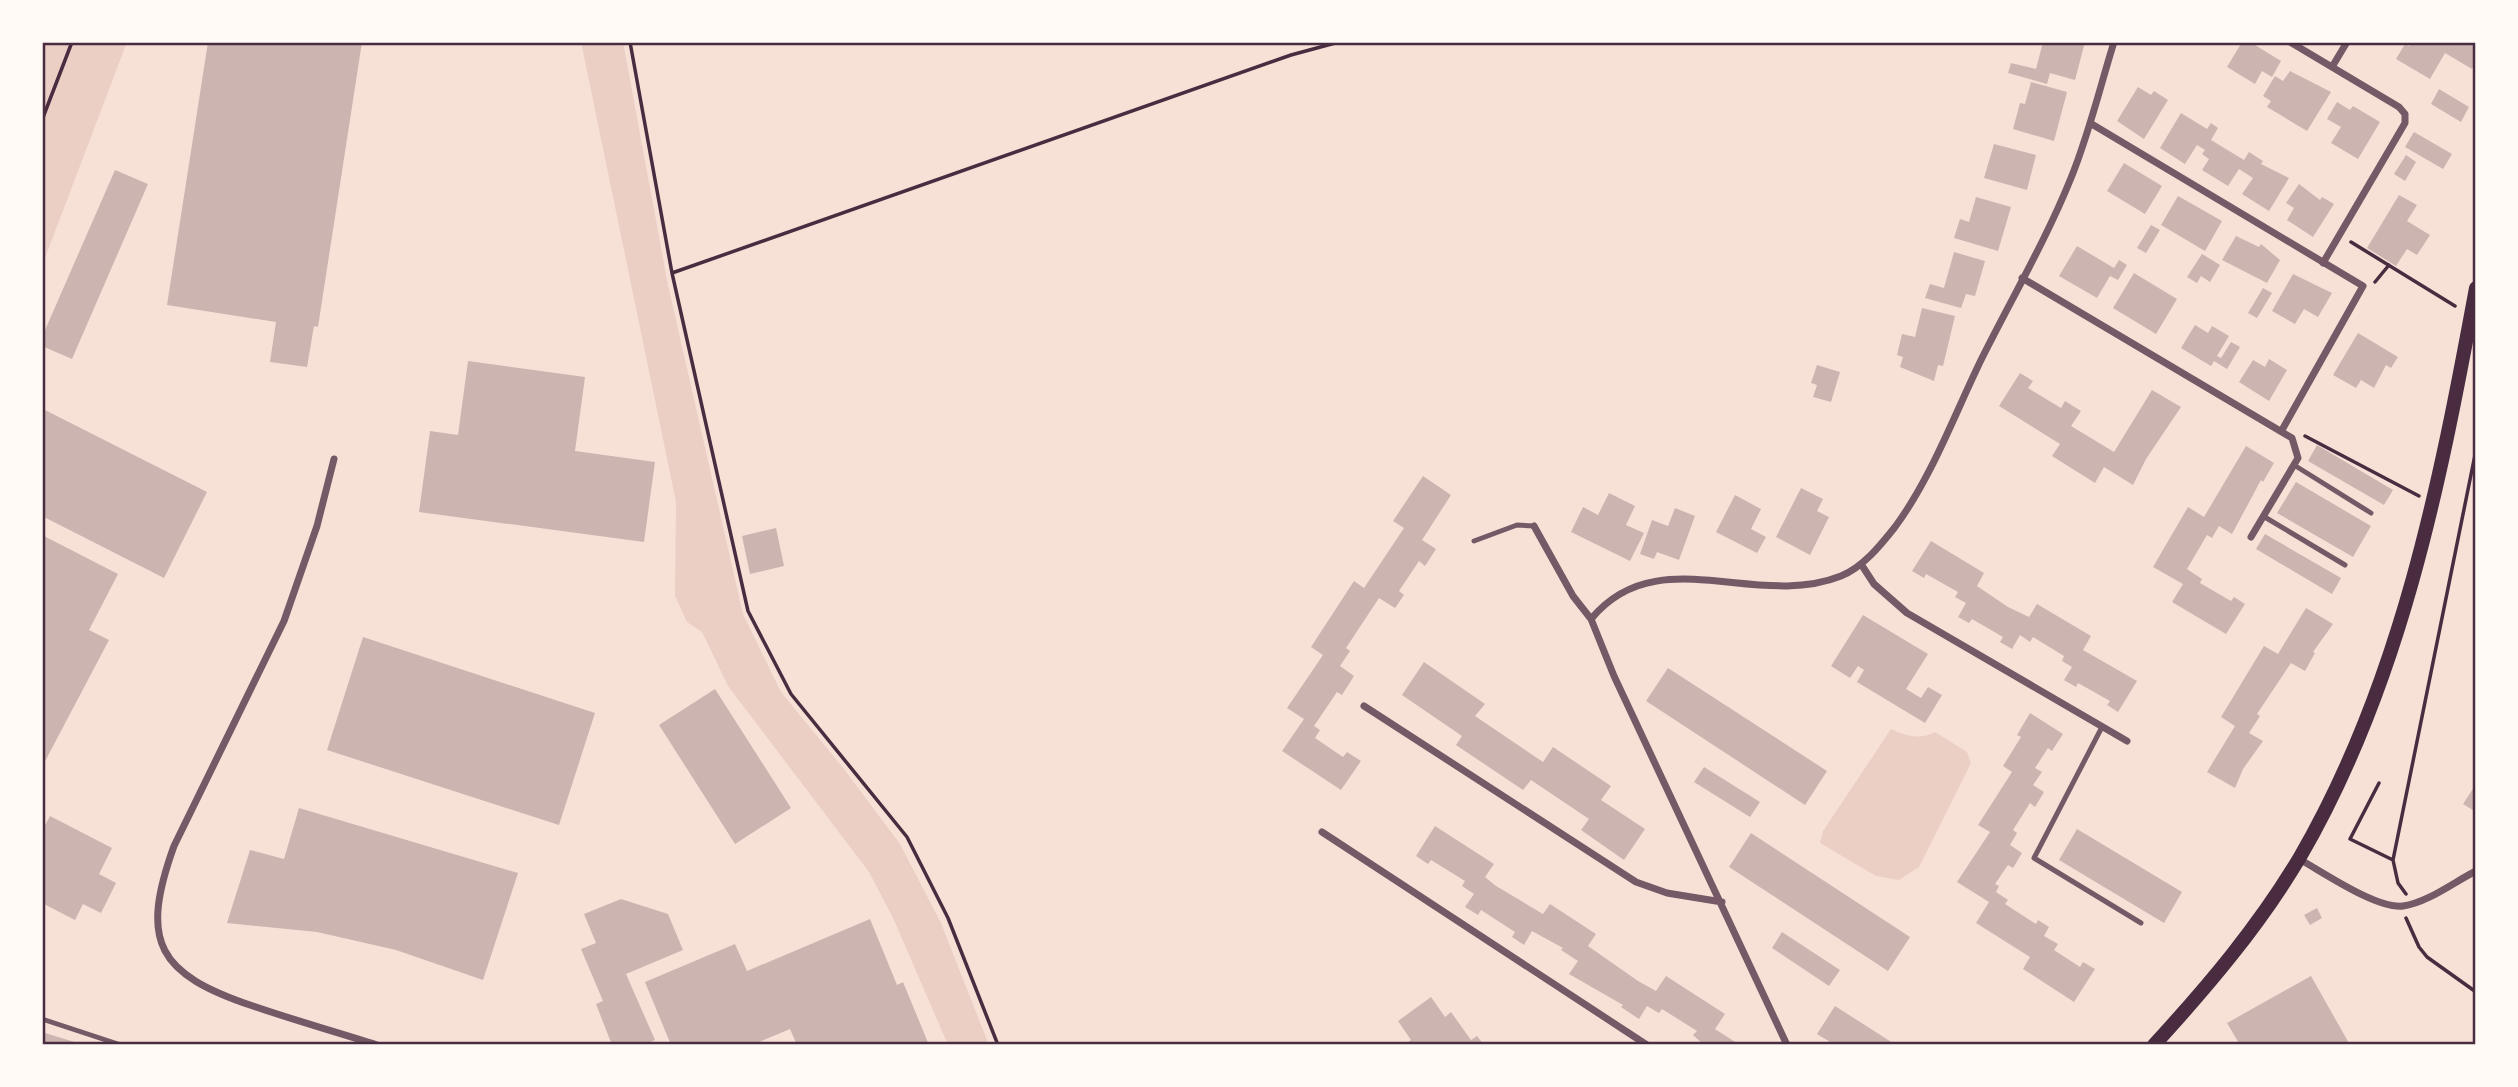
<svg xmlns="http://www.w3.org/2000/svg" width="2518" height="1087" viewBox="0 0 2518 1087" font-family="Arial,sans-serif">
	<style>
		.green { fill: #ebcfc5 }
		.building { fill: #ccb4b1 }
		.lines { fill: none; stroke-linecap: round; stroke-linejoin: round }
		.path { stroke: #4a2c40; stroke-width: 3.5 }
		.service { stroke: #755966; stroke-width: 5 }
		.minor { stroke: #755966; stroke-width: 7 }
		.secondary { stroke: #4a2c40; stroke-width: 14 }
		.neatline { fill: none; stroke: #4a2c40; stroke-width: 2.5 }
	</style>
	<rect width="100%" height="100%" fill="#f7e1d7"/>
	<!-- green -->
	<path class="green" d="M42,42H127L42,266Z
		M581,42H623L668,285L743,614L781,692L844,769L900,844L941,923L989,1045H948L894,920L869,872L728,686L702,632L687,622L675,596L676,502Z
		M1891,729C1906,736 1920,740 1935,732L1967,752L1971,763L1919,867L1899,880L1876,876L1820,843L1823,831Z"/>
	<!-- building -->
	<path class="building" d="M208,42H362L318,327L314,326L307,367L270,362L276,322L167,305Z
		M2043,42H2085L2075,80L2050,73L2047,84L2008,73L2011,63L2036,69Z
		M2242,42H2250L2281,61L2272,77L2262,71L2255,84L2227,67Z
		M2412,42H2471L2476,45V63L2472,69L2445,53L2430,79L2396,59L2405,44L2409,46Z
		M2290,71L2331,92L2307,131L2267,107L2271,101L2263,96L2275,76L2283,81Z
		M2031,82L2067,92L2054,141L2013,129L2020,103L2025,104Z
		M2138,87L2151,95L2154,91L2168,100L2144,139L2117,121Z
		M2439,89L2469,107L2461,122L2431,104Z
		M2337,102L2350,110L2353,106L2380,122L2358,159L2331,143L2341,127L2327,119Z
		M2181,113L2207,129L2211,123L2218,128L2211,140L2244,160L2249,152L2263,161L2261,164L2289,178L2269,211L2242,194L2253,178L2239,169L2228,186L2202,170L2209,159L2202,154L2205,150L2197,145L2185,164L2160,148Z
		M2414,132L2452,154L2443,169L2405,147Z
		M1994,144L2036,155L2027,190L1984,178Z
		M2406,155L2416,162L2405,181L2394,174Z
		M2124,163L2162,186L2145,214L2107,191Z
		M115,170L148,184L72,359L42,346V337Z
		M2299,184L2320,200L2322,197L2334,204L2313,237L2287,220L2294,208L2286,203Z
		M2399,195L2417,205L2407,221L2430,235L2417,255L2407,249L2396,266L2367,248Z
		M2178,196L2222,221L2205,251L2161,225Z
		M1976,197L2011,207L1998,251L1954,238L1960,219L1969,222Z
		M2151,225L2160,230L2146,253L2137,248Z
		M2236,236L2259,247L2261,244L2280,260L2267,283L2222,260Z
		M2077,246L2114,268L2119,260L2127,265L2118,280L2110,276L2097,298L2059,276Z
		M1954,252L1985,261L1975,296L1966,294L1961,308L1925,298L1930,284L1944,288Z
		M2202,254L2220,265L2210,282L2201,276L2197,283L2187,277Z
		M2134,273L2177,299L2156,334L2113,308Z
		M2293,274L2332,293L2318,317L2304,309L2295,324L2272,311Z
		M2263,288L2272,293L2257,318L2248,313Z
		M1922,308L1955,316L1943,366L1938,365L1934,381L1900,367L1903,357L1897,355L1902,334L1915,337Z
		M2195,325L2208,333L2212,326L2229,336L2217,356L2221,358L2231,342L2240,347L2227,369L2214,361L2211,366L2181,348Z
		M2358,333L2398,357L2391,368L2386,365L2374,388L2361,380L2356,388L2333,375Z
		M2269,359L2287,370L2269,401L2239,382L2253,360L2265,367Z
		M468,361L585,377L575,451L655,462L644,542L419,512L430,431L458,435Z
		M1817,365L1840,372L1831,402L1813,397L1817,385L1811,383Z
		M2020,373L2033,381L2028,388L2061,408L2065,401L2081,411L2071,426L2114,452L2152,390L2181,407L2146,459L2133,485L2104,467L2095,483L2052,456L2060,444L1999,406Z
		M43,409L207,492L164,578L42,516Z
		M2317,445L2393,490L2384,505L2308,461Z
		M2246,446L2274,463L2263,482L2261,480L2232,534L2219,526L2212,538L2207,535L2187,569L2202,579L2200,583L2231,601L2234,597L2245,604L2226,634L2172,602L2183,584L2153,567L2188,507L2204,517Z
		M1423,476L1451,495L1422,540L1436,549L1425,566L1419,561L1399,591L1404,595L1395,608L1379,598L1346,648L1350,651L1340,666L1354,676L1342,695L1337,692L1314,726L1320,730L1315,738L1343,757L1347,752L1361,761L1341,790L1282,751L1304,719L1287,708L1323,655L1311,647L1354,581L1364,588L1404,528L1393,521Z
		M2296,482L2371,526L2353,557L2277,513Z
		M1801,488L1823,499L1817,511L1829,517L1810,555L1776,537Z
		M1609,493L1635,506L1626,525L1644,533L1630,561L1571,532L1583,507L1598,515Z
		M1735,495L1761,509L1751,529L1766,537L1757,553L1716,532Z
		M1675,508L1695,516L1679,560L1657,552L1654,559L1640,554L1652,520L1668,526Z
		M776,528L784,566L750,574L742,536Z
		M2265,534L2341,578L2332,594L2256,549Z
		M42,535L118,574L89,630L109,640L42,767Z
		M1931,541L1984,573L1977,586L2008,607L2029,617L2037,604L2091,636L2083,650L2137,681L2118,712L2107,705L2110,701L2078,683L2076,687L2064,680L2072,667L2062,661L2064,656L2033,637L2030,642L2020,635L2012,649L2000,642L2003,637L1972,619L1969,623L1958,617L1966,603L1955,597L1958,592L1926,574L1924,578L1912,571Z
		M2306,608L2333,624L2313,652L2315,653L2305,671L2291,663L2257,714L2260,716L2249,733L2263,741L2243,769L2235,788L2207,772L2235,726L2221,717L2264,646L2278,654Z
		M1863,615L1928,654L1906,689L1921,698L1928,687L1942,695L1925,723L1857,682L1864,670L1858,666L1850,678L1831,666Z
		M363,637L595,713L559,825L327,750Z
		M1424,662L1485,704L1475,716L1543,762L1553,747L1611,786L1601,800L1645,829L1624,860L1581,830L1589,819L1531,780L1523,790L1456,745L1462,736L1402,695Z
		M1668,668L1827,771L1805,805L1646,701Z
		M715,689L791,808L735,844L659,725Z
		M2030,713L2063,734L2052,751L2048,748L2035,768L2042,772L2033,785L2044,792L2035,807L2030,803L2013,830L2017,833L2010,845L2022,853L2013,868L2008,865L1995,884L1999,886L1996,892L2008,900L2005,904L2036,924L2038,920L2049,927L2044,936L2058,944L2054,950L2080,967L2083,962L2095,969L2074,1002L2023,969L2030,957L1976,923L1989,902L1957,882L1990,832L1978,825L2012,772L2003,766L2021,737L2017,735Z
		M1704,767L1760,802L1750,817L1694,782Z
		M2476,784V812L2463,804Z
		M299,808L518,873L483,980L396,950L317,932L227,923L250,850L284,859Z
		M50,816L112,848L99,874L116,883L101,913L83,904L75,920L42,903V831Z
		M1435,826L1494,864L1485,877L1496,886L1543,914L1550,904L1596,934L1588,946L1638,981L1656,991L1666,976L1725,1014L1715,1029L1740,1045H1704L1693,1035L1697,1031L1662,1009L1659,1013L1647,1006L1639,1019L1621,1007L1623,1005L1569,974L1578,961L1561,950L1563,948L1532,931L1524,945L1512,937L1515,932L1481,910L1478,915L1465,907L1474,894L1462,886L1465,881L1431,860L1428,864L1416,856Z
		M2077,829L2182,892L2164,923L2059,860Z
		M1751,833L1910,937L1888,971L1729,867Z
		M621,899L668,914L683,950L626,974L655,1040L644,1045H612L596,1004L603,1001L581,949L596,943L584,914Z
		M2317,908L2322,918L2310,925L2304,915Z
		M870,919L897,985L903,982L929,1045H797L790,1029L752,1045H671L645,982L735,944L747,971Z
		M1782,932L1840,970L1829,986L1772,948Z
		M2311,976L2350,1045H2240L2227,1023Z
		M1431,997L1445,1017L1451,1012L1471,1040L1477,1036L1484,1045H1404L1411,1040L1398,1021Z
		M1835,1006L1896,1045H1835L1817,1034Z
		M42,1032L81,1044V1045H42Z"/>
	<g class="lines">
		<!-- path -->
		<path class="path" d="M630,42L672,273L748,611L791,694L907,837L948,918L998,1045
			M42,120L72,42
			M2351,242L2455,306
			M672,273L1291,55L1339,42
			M2375,282L2389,265
			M2305,436L2419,496
			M2379,783L2350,839L2393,860
			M2406,894L2398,883L2393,860L2476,450
			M2406,918L2419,947L2427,957L2476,992"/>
		<!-- service -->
		<path class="service" d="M2294,465L2371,513
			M2263,516L2345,565
			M1474,541L1517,525L1534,526
			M2102,727L2034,858L2141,923
			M42,1019L121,1045"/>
		<!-- minor -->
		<path class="minor" d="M2290,42L2399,107L2405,114V123L2323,263
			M2332,67L2347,42
			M2090,123L2363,286L2282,430
			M2022,278L2292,438L2298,458L2251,537
			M334,459L317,526L284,621L174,846C139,943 158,974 253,1006C294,1020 336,1032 377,1045
			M1534,526L1573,596L1591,619L1614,676L1787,1045
			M1861,564L1874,584L1907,613L2127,741
			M1591,619C1657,539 1756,610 1841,576C1863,567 1880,546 1895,527C1932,477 1955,413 1982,358C2012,298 2046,240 2071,178C2089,134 2100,87 2114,42
			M1364,706L1636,882L1667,893L1722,902
			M1322,832L1647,1045
			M2299,859C2323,872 2376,909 2403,906C2427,903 2454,882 2476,871"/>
		<!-- secondary -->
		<path class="secondary" d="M2154,1045C2208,986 2259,926 2300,857C2401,683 2440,483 2476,288"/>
	</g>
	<!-- border -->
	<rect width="2518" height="1087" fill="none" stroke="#fffaf5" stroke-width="88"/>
	<rect x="44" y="44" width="2430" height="999" class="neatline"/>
</svg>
